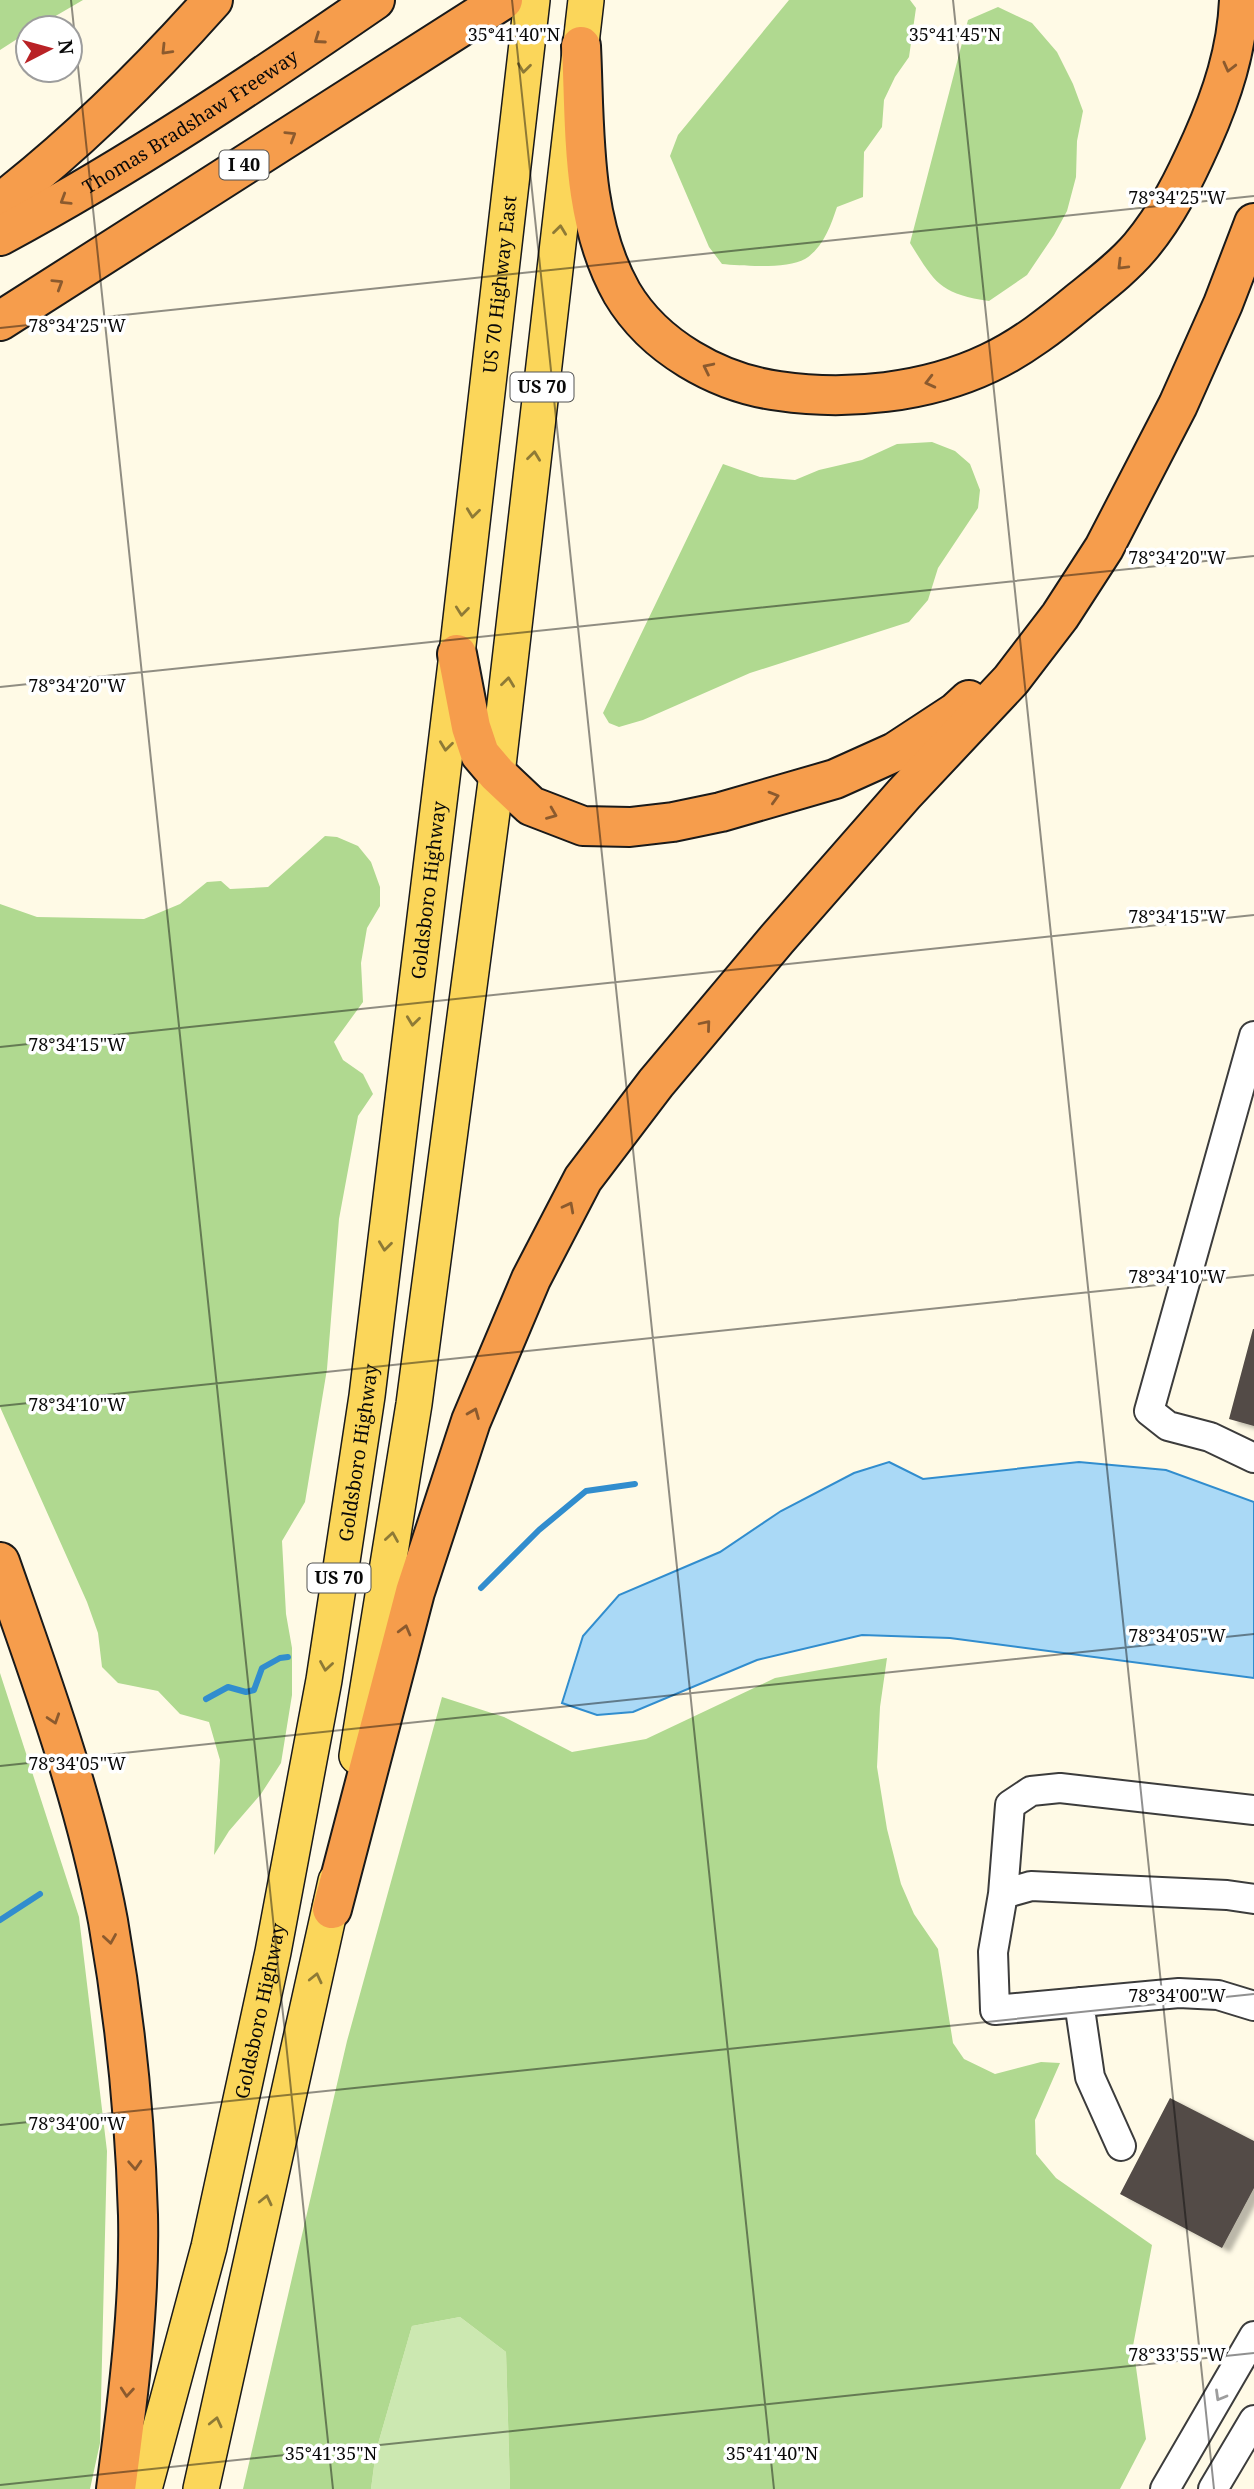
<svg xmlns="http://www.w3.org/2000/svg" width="1254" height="2489" viewBox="0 0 1254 2489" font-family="'Noto Serif',serif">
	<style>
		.green { fill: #cce8b1 }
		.forest { fill: #b0d990 }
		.water { fill: #aad9f6; stroke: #318dce; stroke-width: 2 }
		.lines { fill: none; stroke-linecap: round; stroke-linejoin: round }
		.stream { stroke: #318dce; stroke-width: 6 }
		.building { fill: #524b46; filter: url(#shadow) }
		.minor-casing { stroke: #3c3c3c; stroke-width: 32 }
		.major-casing { stroke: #1a1a1a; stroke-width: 38 }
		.highway-casing { stroke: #1a1a1a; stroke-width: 42 }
		.minor { stroke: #fff; stroke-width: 28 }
		.major { stroke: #fbd65a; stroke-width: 35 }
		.highway { stroke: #f69d4c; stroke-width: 38 }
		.oneway { stroke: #8b5a2e }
		.oneway2 { stroke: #8e7a36 }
		.oneway3 { stroke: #9d9d9d }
		.ticks { fill: none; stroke: #090909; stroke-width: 2; stroke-opacity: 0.45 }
		.labels { text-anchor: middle; stroke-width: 7; stroke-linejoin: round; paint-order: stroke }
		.shield { fill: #fff; stroke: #535353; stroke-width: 2 }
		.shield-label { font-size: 18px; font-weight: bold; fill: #090909 }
		.street-label { font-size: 19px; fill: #090909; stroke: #fff }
		.ticks-label { font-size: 18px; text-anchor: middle; fill: #090909; stroke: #fff; stroke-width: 7; stroke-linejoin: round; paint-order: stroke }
	</style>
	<defs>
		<filter id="shadow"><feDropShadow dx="8" dy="4.5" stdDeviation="2" flood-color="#0004"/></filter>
	</defs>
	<rect width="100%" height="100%" fill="#fffae6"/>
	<!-- green -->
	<path class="green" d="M460,2317L506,2352L510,2489H371L376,2451L412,2326Z"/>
	<!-- forest -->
	<path class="forest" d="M0,0H83L35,28H28V32L0,50Z
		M789,0H910L916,8L909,57L895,77L884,100L882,127L864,152L863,197L837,207C831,225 823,248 805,259C788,269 742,266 722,264L709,247L670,156L678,135Z
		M998,7L1032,23L1057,52L1073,84L1083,111L1077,141L1076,177L1067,211L1054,235L1027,275L989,301C940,294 935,283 910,243L968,20Z
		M932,442L955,451L970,464L980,490L978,508L938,568L928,600L909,622L750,673L643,720L619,727L609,723L603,713L723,464L760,477L795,480L819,470L862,460L897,444Z
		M325,836L337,837L358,846L371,862L380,887V906L367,928L361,963L363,1002L334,1042L343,1060L363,1074L373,1094L358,1116L339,1219L327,1369L305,1502L282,1541L286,1614L292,1648V1695L281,1763L261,1794L229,1831L214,1855L220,1760L209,1722L180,1714L158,1691L118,1683L102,1667L98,1633L87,1602L0,1407V904L37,917L144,919L180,904L207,882L221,881L230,889L268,887Z
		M887,1658L880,1707L877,1767L887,1829L901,1884L914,1914L938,1949L953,2043L964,2059L995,2074L1041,2062L1060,2063L1035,2120L1036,2154L1056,2178L1152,2245L1133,2346L1146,2439L1120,2489H510L506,2352L460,2317L412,2326L376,2451L371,2489H243L347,2041L442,1697L504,1717L572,1752L646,1739L775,1678Z
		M0,1673L79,1917L107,2151L100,2443L90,2489H0Z"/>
	<!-- water -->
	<path class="water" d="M889,1462L923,1479L1079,1462L1166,1470L1254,1502V1678L950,1638L862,1635L757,1660L633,1712L597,1715L562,1703L583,1636L619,1595L720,1552L781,1511L854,1473Z"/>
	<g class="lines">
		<!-- stream -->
		<path class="stream" d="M481,1588L539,1530L586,1491L635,1484
			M206,1699L228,1687L246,1692L254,1690L262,1668L280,1658L288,1657
			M0,1920L40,1894"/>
	</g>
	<!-- building -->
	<path class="building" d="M1253,1329H1254V1426L1229,1419Z
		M1170,2098L1254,2141V2188L1222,2248L1120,2194Z"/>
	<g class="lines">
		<!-- minor casing -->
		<g class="minor-casing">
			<path id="minor" d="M1254,1036L1149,1411L1168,1426L1210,1437L1254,1458
				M1254,1810L1060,1788L1031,1791L1010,1805L1003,1894L993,1952L995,2010L1179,1993L1218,1995L1254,2006
				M1003,1894L1031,1886L1227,1895L1254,1899
				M1079,2002L1090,2077L1121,2146
				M1165,2489L1254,2336
				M1213,2489L1254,2420"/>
		</g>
		<!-- major casing -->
		<g class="major-casing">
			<g id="major">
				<path d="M357,1756L414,1404L497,774L586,0"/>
				<path id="s1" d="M144,2489L209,2247L273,1952L324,1680L367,1396L457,654L532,0"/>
				<path d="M201,2489L336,1881"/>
			</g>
		</g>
		<!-- highway casing -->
		<g class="highway-casing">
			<g id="highway">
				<path d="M581,46C585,128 580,219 622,293C654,347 718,383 779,391C847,401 926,393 989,363C1023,347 1052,324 1081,300C1102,283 1123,267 1140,247C1167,215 1185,178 1202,140C1222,95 1237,50 1239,0"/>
				<path d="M0,203C77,143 148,73 213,0"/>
				<path id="s2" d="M0,236C130,166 253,84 375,0"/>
				<path d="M0,321L503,0"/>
				<path d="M457,654L471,727L480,754L497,774L531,806L583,826L630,827L673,822L721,812L835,779L895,752L956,712L969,700"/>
				<path d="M0,1562C41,1679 85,1798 108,1921C125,2018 135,2117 138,2215C140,2306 128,2399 116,2489"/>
				<path d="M332,1909L415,1592L471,1421L531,1279L583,1179L656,1083L777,939L904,794L1011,680L1060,616L1104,548L1178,405L1223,304L1254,223"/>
			</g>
		</g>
		<!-- minor -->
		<use href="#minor" class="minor"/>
		<!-- major -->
		<use href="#major" class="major"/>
		<!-- highway -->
		<use href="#highway" class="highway"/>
	</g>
	<!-- one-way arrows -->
	<defs><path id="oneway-chevron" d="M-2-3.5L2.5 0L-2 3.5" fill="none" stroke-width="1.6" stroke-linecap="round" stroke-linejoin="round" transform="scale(1.75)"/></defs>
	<g class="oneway">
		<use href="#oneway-chevron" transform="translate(319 39) rotate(145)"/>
		<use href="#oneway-chevron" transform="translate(166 50) rotate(134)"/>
		<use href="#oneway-chevron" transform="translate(1229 67) rotate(104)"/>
		<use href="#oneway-chevron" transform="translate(291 136) rotate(-32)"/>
		<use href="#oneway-chevron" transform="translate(65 200) rotate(148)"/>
		<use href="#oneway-chevron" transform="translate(1122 265) rotate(135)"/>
		<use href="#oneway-chevron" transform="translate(58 284) rotate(-32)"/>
		<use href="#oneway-chevron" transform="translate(708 368) rotate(-154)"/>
		<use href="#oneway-chevron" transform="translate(930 382) rotate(166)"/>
		<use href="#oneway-chevron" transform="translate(774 797) rotate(-16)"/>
		<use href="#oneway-chevron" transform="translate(552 814) rotate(22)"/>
		<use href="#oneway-chevron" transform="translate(706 1025) rotate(-50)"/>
		<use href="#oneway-chevron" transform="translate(569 1207) rotate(-62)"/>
		<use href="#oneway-chevron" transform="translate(474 1413) rotate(-68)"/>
		<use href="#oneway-chevron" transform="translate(405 1630) rotate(-75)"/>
		<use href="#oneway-chevron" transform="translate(54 1719) rotate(72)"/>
		<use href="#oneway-chevron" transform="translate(110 1939) rotate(81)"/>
		<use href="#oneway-chevron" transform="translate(135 2165) rotate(87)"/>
		<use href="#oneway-chevron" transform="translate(127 2392) rotate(95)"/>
	</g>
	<g class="oneway2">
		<use href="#oneway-chevron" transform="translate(524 68) rotate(97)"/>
		<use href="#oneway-chevron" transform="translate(560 230) rotate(-83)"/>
		<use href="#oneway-chevron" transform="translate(534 456) rotate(-83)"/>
		<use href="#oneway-chevron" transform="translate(473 513) rotate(97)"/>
		<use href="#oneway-chevron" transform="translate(462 611) rotate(96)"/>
		<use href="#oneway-chevron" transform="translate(508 682) rotate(-83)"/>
		<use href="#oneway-chevron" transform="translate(446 746) rotate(97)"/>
		<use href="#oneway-chevron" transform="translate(413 1021) rotate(97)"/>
		<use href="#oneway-chevron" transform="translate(385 1246) rotate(97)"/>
		<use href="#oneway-chevron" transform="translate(392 1537) rotate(-81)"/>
		<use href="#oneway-chevron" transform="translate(326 1666) rotate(99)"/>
		<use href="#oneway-chevron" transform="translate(316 1978) rotate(-77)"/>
		<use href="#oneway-chevron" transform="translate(266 2200) rotate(-77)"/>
		<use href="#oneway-chevron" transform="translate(216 2422) rotate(-77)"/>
	</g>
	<use class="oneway3" href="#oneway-chevron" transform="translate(1220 2396) rotate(120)"/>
	<!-- ticks -->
	<path class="ticks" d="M71,0L333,2489M512,0L774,2489M953,0L1214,2489M0,328L1254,196M0,687L1254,556M0,1047L1254,915M0,1406L1254,1275M0,1766L1254,1634M0,2125L1254,1994M0,2485L1254,2353"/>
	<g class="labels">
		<!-- shield labels -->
		<g class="shield">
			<rect x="219.5" y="150.5" width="49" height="29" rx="5"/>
			<rect x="510.5" y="372.5" width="63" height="29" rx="5"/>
			<rect x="307.5" y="1563.5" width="63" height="29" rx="5"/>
		</g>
		<g class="shield-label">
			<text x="244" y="171">I 40</text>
			<text x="542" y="393">US 70</text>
			<text x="339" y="1584">US 70</text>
		</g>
		<!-- street labels -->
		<g class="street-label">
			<text dy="7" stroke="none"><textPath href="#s2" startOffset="222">Thomas Bradshaw Freeway</textPath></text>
			<text dy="7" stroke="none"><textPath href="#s1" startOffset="2236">US 70 Highway East</textPath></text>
			<text dy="7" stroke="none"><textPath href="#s1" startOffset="1626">Goldsboro Highway</textPath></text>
			<text dy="7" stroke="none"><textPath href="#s1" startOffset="1059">Goldsboro Highway</textPath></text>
			<text dy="7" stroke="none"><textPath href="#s1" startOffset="492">Goldsboro Highway</textPath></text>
		</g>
	</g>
	<g class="ticks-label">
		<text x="514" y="41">35°41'40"N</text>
		<text x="955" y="41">35°41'45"N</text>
		<text x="1177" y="204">78°34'25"W</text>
		<text x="77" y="332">78°34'25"W</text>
		<text x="1177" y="564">78°34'20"W</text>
		<text x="77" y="692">78°34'20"W</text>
		<text x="1177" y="923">78°34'15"W</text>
		<text x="77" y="1051">78°34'15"W</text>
		<text x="1177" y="1283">78°34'10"W</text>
		<text x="77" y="1411">78°34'10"W</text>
		<text x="1177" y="1642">78°34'05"W</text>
		<text x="77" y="1770">78°34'05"W</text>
		<text x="1177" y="2002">78°34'00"W</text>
		<text x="77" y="2130">78°34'00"W</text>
		<text x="1177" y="2361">78°33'55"W</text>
		<text x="331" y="2460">35°41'35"N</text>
		<text x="772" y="2460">35°41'40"N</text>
	</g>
	<!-- north arrow -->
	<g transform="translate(49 49) rotate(84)"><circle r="33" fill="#ffffff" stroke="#9d9d9d" stroke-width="2"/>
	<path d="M0-5L12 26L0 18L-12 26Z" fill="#b92226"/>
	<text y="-10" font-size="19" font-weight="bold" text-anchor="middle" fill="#090909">N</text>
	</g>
</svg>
